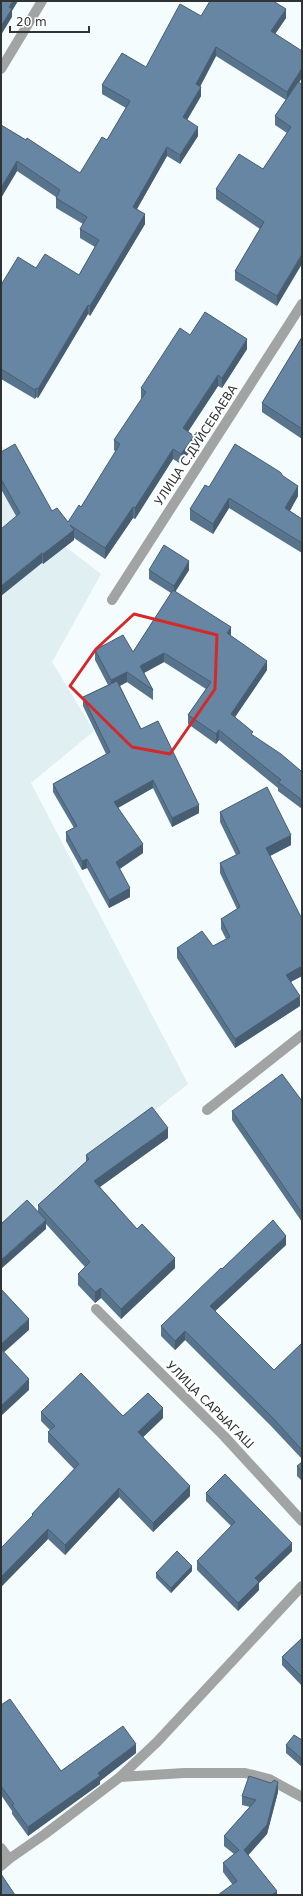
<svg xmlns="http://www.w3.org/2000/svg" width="303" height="1896" viewBox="0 0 303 1896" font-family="'DejaVu Sans',sans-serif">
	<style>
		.built { fill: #dfeff2 }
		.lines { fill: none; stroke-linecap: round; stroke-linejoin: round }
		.minor { stroke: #a1a4a3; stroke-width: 10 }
		.wall { fill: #58738c }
		.shaded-wall { fill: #475e72 }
		.building { fill: #6686a3; stroke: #475e72 }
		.marked { fill: none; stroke: #d62828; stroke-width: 3; stroke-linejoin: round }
		.labels { text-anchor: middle; stroke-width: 4; stroke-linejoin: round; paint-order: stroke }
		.street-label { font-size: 12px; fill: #303333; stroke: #fff }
	</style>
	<rect width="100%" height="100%" fill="#f5fcfd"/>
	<!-- built -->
	<path class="built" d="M1,446L18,457L66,547L101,574L52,662L94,731L31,783L188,1084L1,1233Z"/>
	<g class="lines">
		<!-- minor -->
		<path class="minor" d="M1,69L42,1
			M112,600L302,304
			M207,1110L302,1035
			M96,1309L224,1436L302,1521
			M120,1777L184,1773H245L269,1779L302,1797
			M1,1848L9,1859
			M1,1866L9,1859L45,1834L120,1777L157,1742L302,1586"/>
	</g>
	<!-- wall -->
	<path class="wall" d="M201,16L286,18L275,34L299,82L277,306L235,280V271L260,229L216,199V189L263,169L287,133L275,125V116L286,100L216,56L200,87L201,96L187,120L198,136L180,164L167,156L137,209L145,224L90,316L88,314L38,398L36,397L35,399L1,379V285L36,268L79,275L95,247L80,238V229L83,224L56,208V197L17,171L1,198V125L80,173L107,140L126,108L102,94V85L146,67Z
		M190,335L247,349L222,388L218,386L188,432L194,446L181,464L173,459L135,519L133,518L105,559L74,538V540L43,564L1,489V452L52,511L68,522L81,507L116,452L114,450V440L142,399H141V388Z
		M302,337V439L262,412V403Z
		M209,487L298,496L290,511L302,519V553L229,508L213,534L190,520V509Z
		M149,570H189L175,591L231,636L267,670L235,717L253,736L301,771L302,770V809L278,791V788L219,740L216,744L188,724V715L206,689L164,662L144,673L153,690V700L127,682L120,686L141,729L199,813L172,827L153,788L118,808L143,853L120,869L130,897L109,908L87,868L82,870L66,841V832L74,828L53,792V784L106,754L83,706V697L108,685L95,660V650L133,652L171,593L149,579Z
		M220,812L291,845L270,856L302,976L291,982L300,1006L235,1048L177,958V948L213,946L226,939L221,929V919L237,909L220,873V863L236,855L220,822Z
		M302,1101V1222L232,1120V1111Z
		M168,1138L100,1187L137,1229L175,1268L121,1319L101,1298L95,1303L78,1285V1274L85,1267L46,1224V1229L38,1212V1205L86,1162V1155Z
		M286,1245L215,1311L274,1370L302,1343V1459L271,1426L185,1340L175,1350L161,1336V1326L222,1269Z
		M41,1412L123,1416L163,1418L143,1437L190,1496L153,1532L119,1497L65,1555L48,1539L1,1587V1548L32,1517V1514L74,1469L48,1442V1432L50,1430L41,1421Z
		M302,1462V1481L297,1476V1466Z
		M206,1493L292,1551L259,1583V1590L238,1611L197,1570V1561L231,1526L206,1501Z
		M192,1571L171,1593L156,1578V1573Z
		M302,1638V1686L282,1665V1657Z
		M1,1705L61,1771L136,1753L100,1781V1784L28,1836L12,1814V1811L1,1795Z
		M302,1740V1767L286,1753V1745Z
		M278,1792L267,1834L248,1855L277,1895L232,1884L223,1872V1863L234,1854L224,1846V1836L250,1807L242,1805V1796Z"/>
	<!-- shaded-wall -->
	<path class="shaded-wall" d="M13,1H18L12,11V17L1,35V26L9,7Z
		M286,9V18L271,40V31Z
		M216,47V56L196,94V84Z
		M302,68V78L287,101V92Z
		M201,87V96L183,127V117Z
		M198,127V136L180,164V155Z
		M167,147V156L133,216V207Z
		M17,161V171L1,198V188Z
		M145,214V224L90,316V306Z
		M302,254V264L277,306V296Z
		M88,305V314L38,398V389Z
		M247,339V349L222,388V378Z
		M218,375V386L183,439V428Z
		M36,388V397L35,399V390Z
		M194,436V446L181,464V454Z
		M173,449V459L135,519V508Z
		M298,486V496L285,519V508Z
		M229,498V508L213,534V524Z
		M133,507V518L105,559V548Z
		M74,530V540L43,564V554Z
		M42,553V563L1,596V586Z
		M189,561V570L174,594V586Z
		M231,627V637L227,633Z
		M164,653V662L140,675V666Z
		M267,661V670L231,723V714Z
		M127,672V682L111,690V680Z
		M219,730V740L216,744V734Z
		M153,780V788L114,810V802Z
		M199,805V813L172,827V818Z
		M291,835V845L266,858V848Z
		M143,844V853L116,871V862Z
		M87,859V868L82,870V861Z
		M130,888V897L109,908V900Z
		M302,966V976L286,984V975Z
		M300,996V1006L235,1048V1039Z
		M168,1128V1138L94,1191V1181Z
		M46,1220V1229L1,1269V1260Z
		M286,1236V1245L210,1316V1306Z
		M175,1258V1268L121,1319V1309Z
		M101,1288V1298L95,1303V1292Z
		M29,1319V1330L1,1355V1344Z
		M185,1331V1340L175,1350V1341Z
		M29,1379V1390L1,1416V1406Z
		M163,1408V1418L138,1442V1432Z
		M190,1486V1496L153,1532V1523Z
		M119,1488V1497L65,1555V1545Z
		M48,1529V1539L1,1587V1577Z
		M292,1543V1551L259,1583V1590L238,1611V1603L255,1578Z
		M192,1566V1571L171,1593V1588Z
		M136,1744V1753L100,1781V1784L28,1836V1827Z
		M278,1782V1792L267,1834L244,1860V1850Z
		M277,1891V1895H272Z"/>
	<!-- building -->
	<path class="building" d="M1,1H13L9,7L12,9L1,26Z
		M210,1H273L286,9L271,31L302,51V68L287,92L216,47L196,84L201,87L183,117L198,127L180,155L167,147L133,207L145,214L90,306L88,305L38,389L36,388L35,390L1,369V285L18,257L36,268L45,254L79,275L99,240L80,229L87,217L56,198L60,190L17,161L1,188V125L26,140L27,138L80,173L102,137L107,140L130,101L102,85L122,53L146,67L180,4L201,16Z
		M298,82L302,84V254L277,296L235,271L264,222L216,189L239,154L263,169L291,127L275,116Z
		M205,312L247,339L222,378L218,375L183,428L194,436L181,454L173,449L135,508L133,507L105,548L70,525L74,530L43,554L42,553L1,586V529L20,513L1,479V452L15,444L52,511L57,508L68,522L79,505L81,507L120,444L114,440L146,392L141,388L180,328L190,335Z
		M302,337V429L262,403Z
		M235,444L280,472L283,476L298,486L285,508L302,519V543L229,498L213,524L190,509L205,485L209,487Z
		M164,545L189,561L174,586L149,570Z
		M173,590L231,627L227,633L267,661L231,714L253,732L251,734L281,754L301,771L302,770V800L278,782L281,780L219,730L216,734L188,715L211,682L164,653L140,666L153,690L127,672L111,680L95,650L123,635L133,652Z
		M117,681L141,729L158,721L199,805L172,818L153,780L114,802L143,844L116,862L130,888L109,900L87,859L82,861L66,832L77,826L53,784L110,752L83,697Z
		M267,787L291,835L266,848L302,919V966L286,975L300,996L235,1039L177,948L202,931L213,946L230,937L221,919L240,907L220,863L240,853L220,812Z
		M282,1074L302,1101V1213L232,1111Z
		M152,1107L168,1128L94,1181L137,1229L142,1224L175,1258L121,1309L101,1288L95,1292L78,1274L90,1262L38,1205L89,1159L86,1155Z
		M27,1200L46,1220L1,1260V1224Z
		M273,1220L286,1236L210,1306L274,1370L302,1343V1450L271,1416L185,1331L175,1341L161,1326L221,1268L222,1269Z
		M1,1289L29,1319L1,1344Z
		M1,1349L29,1379L1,1406Z
		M81,1373L123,1416L148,1393L163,1408L138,1432L190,1486L153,1523L119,1488L65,1545L48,1529L1,1577V1548L33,1515L32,1514L79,1464L48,1432L55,1426L41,1412Z
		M302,1462V1472L297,1466Z
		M225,1474L292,1543L255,1578L259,1582L238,1603L197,1561L235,1522L206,1493Z
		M177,1551L192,1566L171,1588L156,1573Z
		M302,1638V1677L282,1657Z
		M10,1699L61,1771L123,1726L136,1744L98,1773L100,1776L28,1827L12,1805L14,1804L1,1786V1705Z
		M294,1735L302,1740V1759L286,1745Z
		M249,1776L271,1783L274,1780L278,1782L267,1825L244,1850L277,1891L272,1895H218L237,1881L223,1863L239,1850L224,1836L256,1800L242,1796Z
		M1,1874L15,1895H1Z"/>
	<!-- marked area -->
	<path class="marked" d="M134,614L217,635L215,689L170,754L132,747L70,686L96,649Z"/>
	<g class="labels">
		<!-- street labels -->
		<g class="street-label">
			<text transform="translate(196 445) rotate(-57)" y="4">УЛИЦА С.ДУЙСЕБАЕВА</text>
			<text transform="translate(210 1405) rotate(45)" y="4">УЛИЦА САРЫАГАШ</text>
		</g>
	</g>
	<!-- border -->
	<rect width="303" height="1896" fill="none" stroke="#303333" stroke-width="4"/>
	<!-- scale -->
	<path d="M10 26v6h79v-6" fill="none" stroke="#303333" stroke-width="2"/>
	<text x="16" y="26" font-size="12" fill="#303333" stroke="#ffffff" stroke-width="3" paint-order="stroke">20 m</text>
</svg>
